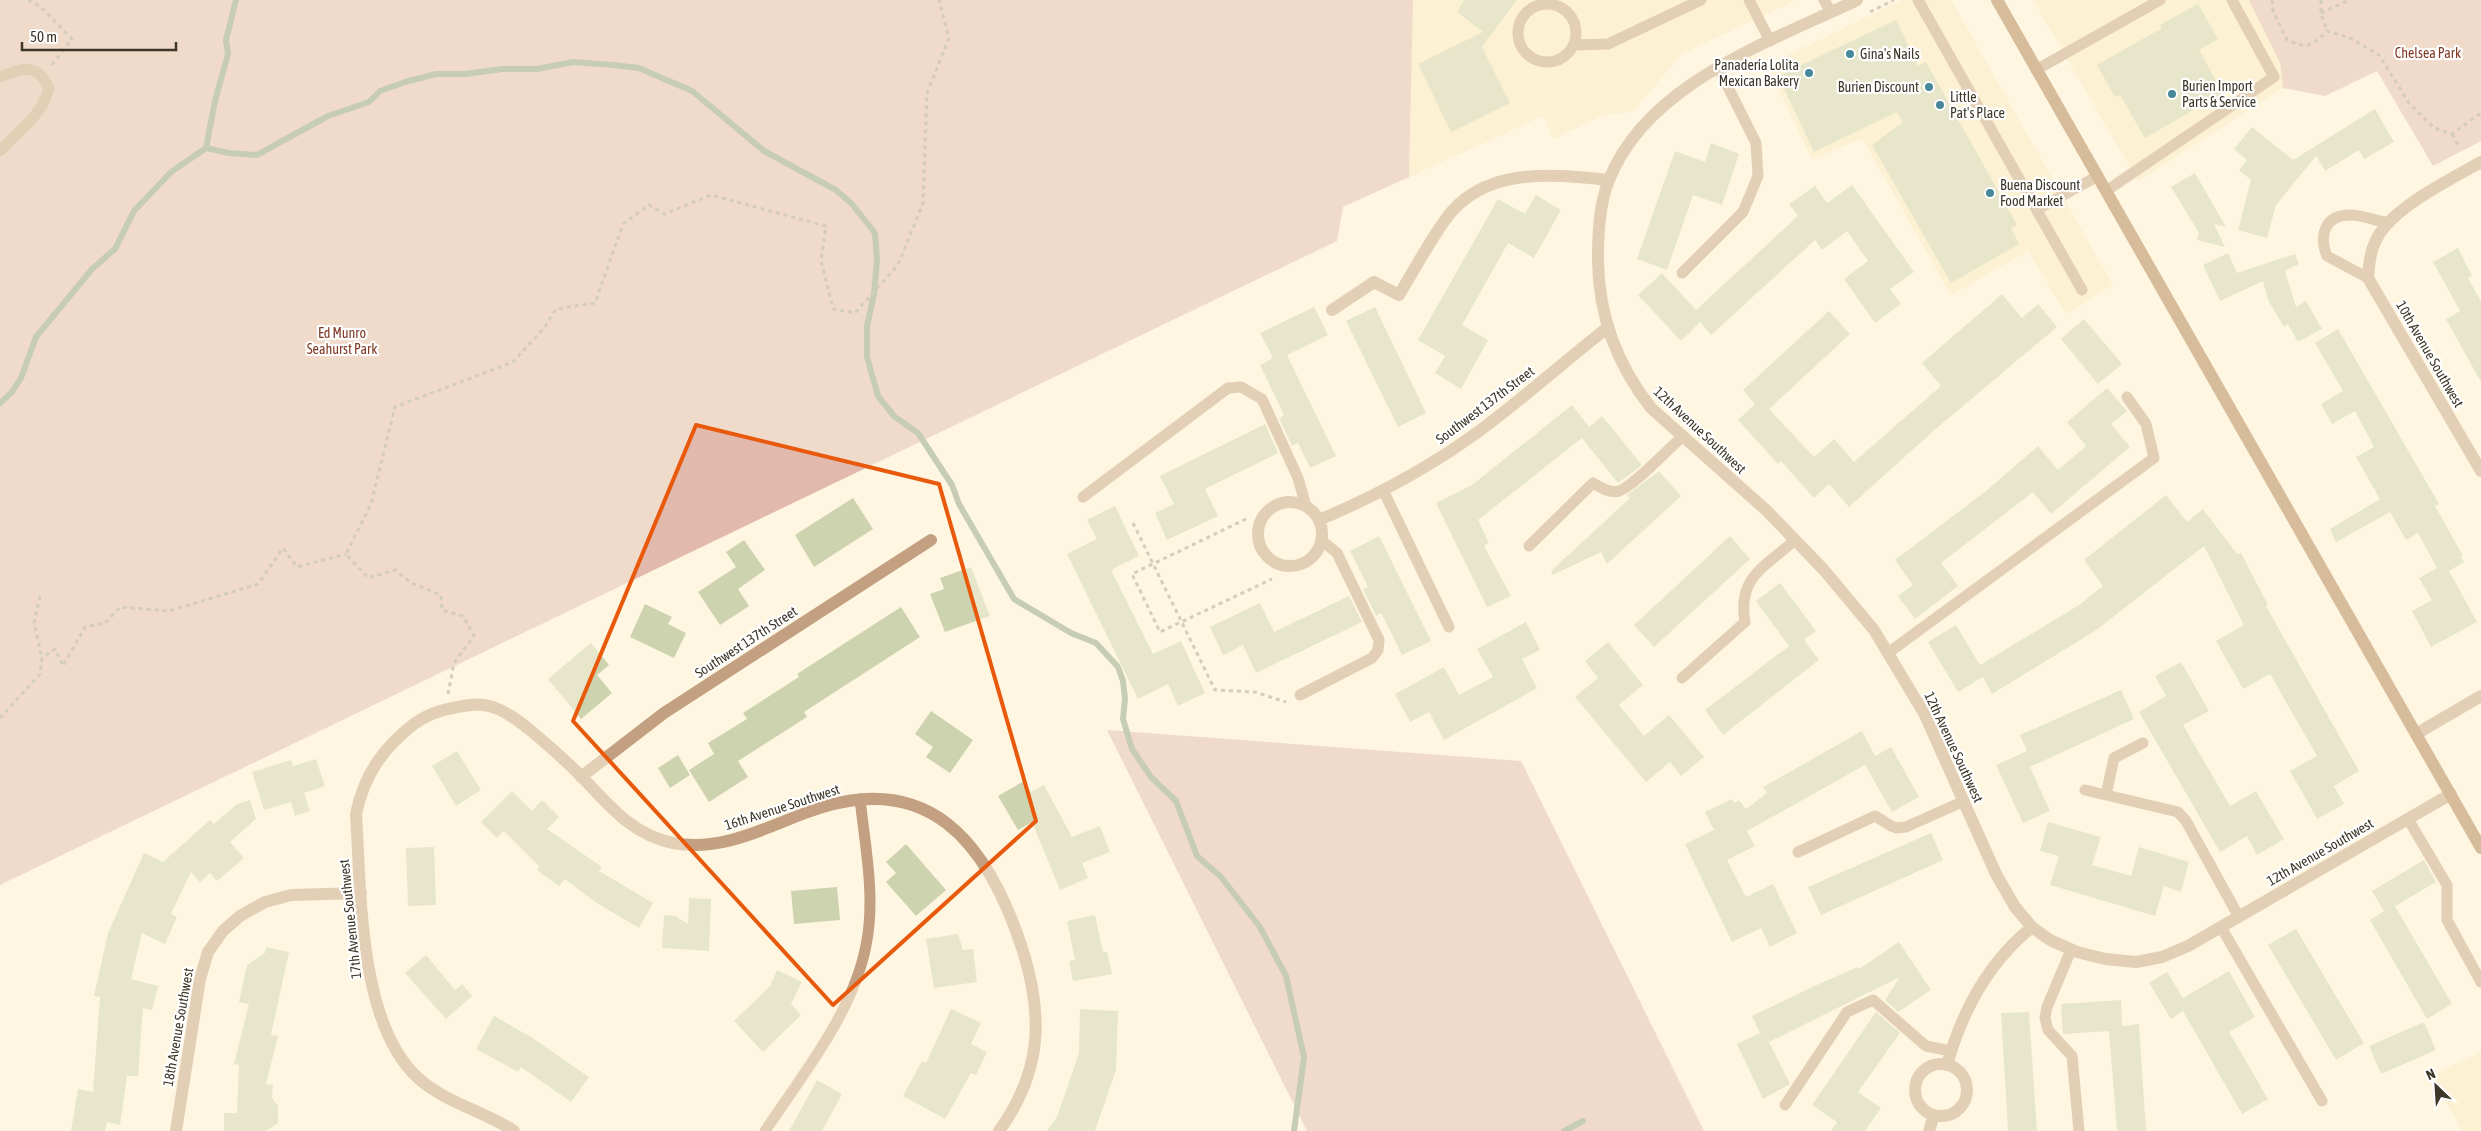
<svg xmlns="http://www.w3.org/2000/svg" width="2481" height="1131" viewBox="0 0 2481 1131" font-family="'Asap Condensed',sans-serif">
	<style>
		.built { fill: #fbeabf }
		.green { fill: #e1b9ad }
		.lines { fill: none; stroke-linecap: round; stroke-linejoin: round }
		.stream { stroke: #839c7a; stroke-width: 6 }
		.building { fill: #cdd3af }
		.path { stroke: #a29b89; stroke-width: 3; stroke-dasharray: 4 4; stroke-linecap: butt }
		.service { stroke: #c3a081; stroke-width: 11 }
		.minor { stroke: #c3a081; stroke-width: 12 }
		.secondary { stroke: #a77545; stroke-width: 12 }
		.marked { fill: none; stroke: #e8590c; stroke-width: 4; stroke-linejoin: round }
		.poi-dot { fill: #47879a; stroke: #fff; stroke-width: 2 }
		.labels { text-anchor: middle; stroke-width: 4.5; stroke-linejoin: round; paint-order: stroke }
		.park-label { font-size: 14px; fill: #7f3a25; stroke: #fff }
		.poi-label { font-size: 14px; fill: #3c3729; stroke: #fff; text-anchor: start }
		.street-label { font-size: 14px; fill: #3c3729; stroke: #fff }
	</style>
	<rect width="100%" height="100%" fill="#fef6e1"/>
	<!-- built -->
	<path class="built" d="M1413,0H1796L1682,54L1632,112L1606,114L1553,139L1543,116L1409,177Z
		M1903,0H1951L2113,285L2066,314L2028,251L1951,295L1862,138L1812,160L1767,65Z
		M2033,0H2249L2280,63L2283,88L2138,181Z
		M2481,1052V1131H2462L2432,1075Z"/>
	<!-- green -->
	<path class="green" d="M0,0H1413L1409,177L1343,207L1337,241L0,885Z
		M2249,0H2481V141L2433,166L2377,71L2325,96L2283,88L2280,63Z
		M1107,730L1521,761L1704,1131H1307Z"/>
	<g class="lines">
		<!-- stream -->
		<path class="stream" d="M206,148L215,101L228,54L226,40L236,0
			M0,403L12,392L21,378L36,337L92,269L115,249L134,211L171,172L206,148L229,153L257,155L328,116L369,102L380,91L405,82L436,74H465L502,69H537L573,62L613,65L639,68L692,91L764,151L836,190L851,203L875,233L877,260L874,294L867,326V357L878,396L895,417L918,433L952,485L959,504L1014,599L1071,633L1096,643L1118,667L1123,681L1125,699L1123,719L1132,749L1151,777L1176,801L1197,856L1221,877L1260,927L1286,976L1304,1057L1294,1131
			M1564,1131L1583,1121"/>
	</g>
	<!-- building -->
	<path class="building" d="M1464,0H1517L1482,47L1510,103L1451,132L1418,64L1483,32L1457,12Z
		M2198,4L2218,39L2199,50L2223,93L2145,138L2120,95L2115,97L2097,65L2162,28L2160,25Z
		M1896,20L1918,66L1926,62L2017,225L2011,228L2019,244L1951,283L1872,145L1903,122L1897,112L1814,152L1778,76Z
		M2375,109L2394,142L2364,159L2359,150L2325,171L2316,156L2276,205L2267,238L2238,230L2251,180L2239,170L2247,160L2234,149L2252,127L2293,160Z
		M1711,143L1739,154L1722,205L1693,195L1667,270L1637,259L1675,151L1705,162Z
		M2195,173L2226,227L2214,224L2225,247L2197,240L2199,233L2171,187Z
		M1852,185L1914,272L1890,289L1901,304L1875,323L1844,279L1868,261L1847,231L1822,250L1815,240L1711,335L1700,322L1681,341L1638,295L1662,273L1696,310L1798,216L1789,204L1815,186L1827,203Z
		M1536,195L1561,210L1534,258L1508,243L1462,325L1488,340L1461,389L1435,373L1445,356L1418,340L1498,199L1525,214Z
		M2458,248L2472,276L2468,278L2481,302V382L2446,319L2460,311L2433,262Z
		M2228,253L2237,273L2295,254L2299,264L2285,271L2296,307L2306,301L2322,329L2298,342L2288,324L2284,327L2268,300L2263,281L2220,301L2203,265Z
		M2002,294L2022,318L2038,304L2057,327L1938,427L1849,507L1829,484L1814,498L1781,461L1778,464L1738,420L1755,404L1743,390L1829,311L1850,334L1769,409L1814,457L1834,439L1854,462L1941,386L1922,363Z
		M1314,307L1328,335L1287,355L1336,456L1310,468L1298,443L1292,446L1279,418L1284,415L1260,365L1273,358L1260,333Z
		M1375,307L1426,413L1398,427L1346,321Z
		M2084,319L2122,364L2098,384L2061,339Z
		M2338,329L2439,504L2435,506L2463,556L2461,557L2464,562L2449,571L2477,622L2431,647L2412,611L2432,600L2419,578L2437,568L2418,533L2406,540L2390,512L2336,542L2330,529L2380,499L2356,457L2374,447L2355,411L2332,424L2321,404L2343,391L2315,343Z
		M2107,388L2127,411L2111,424L2130,447L2051,514L2033,492L1941,563L1958,586L1915,619L1898,596L1913,585L1895,560L1986,491L2038,446L2058,470L2086,446L2067,422Z
		M1572,405L1589,427L1602,416L1642,465L1618,483L1582,438L1478,520L1489,543L1484,546L1511,596L1487,607L1436,503L1472,485Z
		M1265,424L1278,453L1205,489L1218,516L1167,540L1155,513L1174,504L1160,476Z
		M1659,471L1681,496L1607,564L1601,552L1553,575L1551,571L1630,498L1627,495Z
		M2166,495L2187,522L2203,509L2237,554L2241,553L2268,605L2266,606L2359,771L2334,786L2344,804L2317,819L2290,771L2317,756L2270,674L2243,689L2216,641L2244,625L2204,546L2095,631L1992,694L1983,677L1958,692L1928,642L1956,625L1980,665L2079,605L2103,586L2084,560Z
		M853,498L873,529L814,567L795,535Z
		M1115,506L1139,556L1111,570L1153,654L1181,641L1205,693L1178,706L1168,684L1138,699L1067,554L1097,539L1087,520Z
		M1379,536L1431,641L1402,655L1381,613L1376,616L1363,589L1368,587L1350,551Z
		M1730,536L1750,559L1654,647L1634,625Z
		M744,540L765,570L738,589L749,606L720,625L698,592L736,567L726,552Z
		M971,567L990,616L945,632L930,594L944,589L940,578Z
		M1780,583L1816,631L1804,640L1819,660L1723,735L1705,710L1789,646L1756,601Z
		M1349,596L1362,622L1256,673L1243,645L1223,655L1210,627L1260,603L1274,632Z
		M645,604L672,617L668,624L686,633L674,658L630,637Z
		M901,607L920,637L804,712L807,717L738,761L748,777L709,802L689,770L714,754L708,743L747,719L743,713L799,677L797,674Z
		M1526,622L1540,650L1522,659L1537,688L1444,740L1429,712L1410,722L1395,694L1444,667L1459,695L1493,677L1477,649Z
		M1608,642L1643,685L1619,705L1644,736L1669,715L1704,757L1681,776L1670,762L1646,782L1575,697L1598,678L1585,661Z
		M591,643L609,665L597,675L612,693L581,719L548,679Z
		M2181,662L2209,711L2183,725L2230,806L2256,791L2284,839L2257,855L2247,836L2220,852L2139,712L2166,696L2155,676Z
		M2121,690L2134,719L2030,767L2050,811L2023,823L1996,765L2027,751L2020,735Z
		M931,711L973,740L950,773L926,757L933,747L915,734Z
		M1862,731L1875,756L1891,747L1919,797L1892,812L1865,765L1747,831L1755,846L1727,860L1746,897L1773,884L1797,933L1770,947L1761,928L1732,942L1685,844L1714,830L1705,812L1732,799L1734,803L1739,800L1746,809L1767,793L1763,787Z
		M457,751L481,790L456,806L432,766Z
		M678,755L690,775L670,788L658,768Z
		M316,759L325,786L304,793L310,811L295,816L291,802L264,810L252,772L291,760L293,766Z
		M1024,781L1031,792L1044,785L1072,837L1100,826L1110,852L1082,863L1088,878L1060,890L1032,822L1018,830L998,796Z
		M512,791L532,811L542,800L559,817L547,829L602,867L599,871L653,903L639,928L595,902L565,879L559,886L537,870L539,866L504,831L497,838L481,822Z
		M250,800L256,819L230,842L244,858L217,881L210,873L200,882L191,872L171,914L177,917L165,944L142,933L131,979L158,986L152,1010L143,1008L138,1076H127L120,1125L107,1122L105,1131H71L78,1089L93,1092L100,997L94,996L108,933L144,853L163,862L210,820L214,824L237,804Z
		M2048,822L2101,837L2092,865L2131,876L2139,847L2189,862L2181,892L2164,886L2155,916L2050,885L2059,856L2040,851Z
		M1931,833L1943,860L1821,915L1808,887Z
		M906,844L946,890L916,916L886,882L896,873L886,862Z
		M434,847L436,905L408,906L406,848Z
		M2424,860L2436,882L2395,906L2452,1004L2427,1019L2370,920L2384,911L2372,891Z
		M837,887L840,920L794,924L791,891Z
		M689,898L711,899L709,951L662,948L664,915L675,916L688,924Z
		M1095,915L1103,952H1107L1112,974L1073,981L1069,961L1075,960L1067,921Z
		M2296,929L2364,1043L2336,1060L2268,945Z
		M958,934L963,950L973,949L977,982L934,988L926,939Z
		M1899,942L1931,990L1898,1012L1885,1000L1900,977L1769,1042L1790,1084L1763,1099L1737,1044L1760,1033L1752,1016L1821,983L1858,967L1859,969Z
		M266,947L289,952L271,1035L278,1036L266,1084L273,1085L272,1098L278,1106V1123L266,1131H224V1113H237L239,1065L234,1064L249,1004L239,1002L247,965L265,953Z
		M426,955L455,990L462,984L472,996L446,1019L405,973Z
		M777,970L802,982L791,1004L801,1015L763,1052L734,1021L770,986Z
		M2229,971L2255,1017L2229,1032L2268,1099L2242,1114L2183,1011L2171,1019L2149,983L2167,972L2183,998Z
		M2121,1000L2122,1026L2139,1024L2146,1131H2117L2109,1031L2063,1034L2061,1004Z
		M951,1009L981,1023L971,1044L987,1052L976,1075L971,1073L945,1119L903,1096L922,1061L926,1063Z
		M1080,1009L1118,1011L1116,1070L1095,1131H1047L1057,1117L1079,1053Z
		M1876,1012L1900,1033L1858,1092L1881,1108L1865,1131H1831L1837,1122L1812,1105Z
		M2029,1012L2037,1131H2008L2001,1013Z
		M494,1016L531,1037L589,1077L571,1102L521,1067L518,1072L476,1049Z
		M2424,1022L2436,1050L2381,1074L2369,1046Z
		M817,1080L842,1094L822,1131H789Z"/>
	<g class="lines">
		<!-- path -->
		<path class="path" d="M28,0L41,7L72,39L52,65
			M2272,0L2273,11L2287,40C2307,49 2312,46 2327,31L2350,38L2379,55L2409,103L2434,128L2452,134L2481,113
			M2321,0V14L2327,31
			M1870,12L1894,0
			M2321,13L2349,0
			M2452,134L2459,147
			M1246,519L1132,574L1160,632L1272,579
			M1133,523L1215,690L1255,692L1286,702
			M40,596L34,623L42,658
			M448,694L454,663L474,636L463,616L442,610L441,595L411,583L395,570L368,578L346,554L371,504L395,407L513,362L544,328L556,309L595,303L623,224L649,205L664,214L711,195L826,226L821,260L833,309L855,313L898,265L923,203L927,93L949,38L939,0
			M0,718L40,674L42,658L55,649L63,666L85,627L105,623L120,607L169,611L258,584L283,548L297,567L346,554"/>
		<!-- service -->
		<path class="service" d="M1749,0L1770,41
			M1824,0L1831,12
			M1918,0L2082,290
			M1518 33a29 29 0 1 1 58 0a29 29 0 1 1-58 0Z
			M1574,45L1608,44L1701,0
			M2036,70L2160,0
			M0,77C23,68 37,62 49,88C40,119 20,128 0,151
			M2106,191L2274,77L2232,0
			M2038,209L2098,176
			M1682,273L1743,212L1758,176L1756,143L1718,67
			M2368,278L2327,256C2319,236 2324,215 2350,215C2363,215 2377,221 2389,223
			M1383,490L1449,627
			M1083,497L1228,388L1241,387L1262,399L1298,478L1306,506
			M1529,546L1593,483C1600,487 1610,494 1619,491C1633,487 1669,448 1682,437
			M1888,653L2154,458L2146,424L2127,397
			M1682,678L1745,622C1737,577 1765,567 1795,540
			M1300,695L1372,658L1378,650L1379,640L1337,553L1321,540
			M2085,790L2178,812L2186,821L2239,917
			M2106,795L2114,758L2143,743
			M2408,819L2447,885V920L2481,982
			M1798,852L1875,816L1891,826L1897,828L1906,827L1964,801
			M2221,927L2322,1101
			M2071,950L2047,1007L2045,1018L2048,1030L2072,1056L2079,1131
			M1785,1105L1847,1012L1873,1000L1926,1046L1951,1051
			M765,1131C803,1074 856,1009 867,940C875,894 865,845 860,799"/>
		<!-- minor -->
		<path class="minor" d="M1857,0C1770,42 1647,83 1609,180C1599,205 1598,235 1598,262C1599,316 1618,366 1651,408L1766,510L1824,570L1874,630L1925,715L1996,874L2015,907L2032,927L2050,940L2077,952L2105,959L2136,962L2162,957L2188,946L2451,794
			M2481,162C2451,179 2391,208 2376,240C2370,252 2369,265 2368,278L2481,471
			M1332,310L1374,282L1399,295C1414,270 1428,244 1445,220C1483,166 1551,174 1609,180
			M1258 534a32 32 0 1 1 64 0a32 32 0 1 1-64 0Z
			M1319,520C1376,496 1432,466 1482,429C1525,397 1565,361 1607,328
			M2416,734L2481,696
			M581,777L664,713L931,540
			M1915 1090a26 26 0 1 1 52 0a26 26 0 1 1-52 0Z
			M1947,1065C1962,1011 1989,962 2032,927
			M176,1131L200,979L208,952L223,931L240,916L265,902L291,895L361,893
			M514,1131C484,1111 446,1103 418,1078C358,1023 361,890 356,814C364,775 383,748 414,724C425,716 440,710 453,708C463,706 474,703 484,705C501,707 518,720 530,730C548,745 565,760 581,776C609,805 632,835 673,843C720,852 763,829 805,813C928,766 988,842 1023,951C1044,1018 1041,1073 999,1131
			M1929,1131L1934,1115"/>
		<!-- secondary -->
		<path class="secondary" d="M1997,0L2481,848"/>
	</g>
	<!-- marked area -->
	<path d="M0 0H2481V1131H0ZM696,425L939,484L1036,821L833,1005L573,721Z" fill="#fef6e1" fill-opacity=".55" fill-rule="evenodd"/>
	<path class="marked" d="M696,425L939,484L1036,821L833,1005L573,721Z"/>
	<!-- markers -->
	<g class="poi-dot">
		<circle cx="1850" cy="54" r="5"/>
		<circle cx="1809" cy="73" r="5"/>
		<circle cx="1929" cy="87" r="5"/>
		<circle cx="2172" cy="94" r="5"/>
		<circle cx="1940" cy="105" r="5"/>
		<circle cx="1990" cy="193" r="5"/>
	</g>
	<g class="labels">
		<!-- park labels -->
		<g class="park-label">
			<text x="2428" y="58">Chelsea Park</text>
			<text x="342" y="338">Ed Munro<tspan x="342" dy="16">Seahurst Park</tspan></text>
		</g>
		<!-- poi labels -->
		<g class="poi-label">
			<text x="1860" y="59">Gina's Nails</text>
			<text x="1799" y="70" text-anchor="end">Panadería Lolita<tspan x="1799" dy="16">Mexican Bakery</tspan></text>
			<text x="2182" y="91">Burien Import<tspan x="2182" dy="16">Parts &amp; Service</tspan></text>
			<text x="1919" y="92" text-anchor="end">Burien Discount</text>
			<text x="1950" y="102">Little<tspan x="1950" dy="16">Pat's Place</tspan></text>
			<text x="2000" y="190">Buena Discount<tspan x="2000" dy="16">Food Market</tspan></text>
		</g>
		<!-- street labels -->
		<g class="street-label">
			<text transform="translate(2430 354) rotate(60)" y="5">10th Avenue Southwest</text>
			<text transform="translate(1485 405) rotate(-37)" y="5">Southwest 137th Street</text>
			<text transform="translate(1700 430) rotate(43)" y="5">12th Avenue Southwest</text>
			<text transform="translate(746 642) rotate(-33)" y="5">Southwest 137th Street</text>
			<text transform="translate(1954 747) rotate(65)" y="5">12th Avenue Southwest</text>
			<text transform="translate(782 807) rotate(-18)" y="5">16th Avenue Southwest</text>
			<text transform="translate(2320 852) rotate(-30)" y="5">12th Avenue Southwest</text>
			<text transform="translate(350 919) rotate(-96)" y="5">17th Avenue Southwest</text>
			<text transform="translate(178 1027) rotate(-80)" y="5">18th Avenue Southwest</text>
		</g>
	</g>
	<!-- north arrow -->
	<g transform="translate(2436 1086) rotate(335)" stroke="#ffffff" stroke-width="4" paint-order="stroke">
	<path d="M0-4L9 19L0 12L-9 19Z" fill="#3c3729"/>
	<text y="-8" font-size="14" font-weight="bold" text-anchor="middle" fill="#3c3729">N</text>
	</g>
	<!-- scale -->
	<path d="M22 42v8h154v-8" fill="none" stroke="#3c3729" stroke-width="2.5"/>
	<text x="30" y="42" font-size="15" fill="#3c3729" stroke="#ffffff" stroke-width="4" paint-order="stroke">50 m</text>
</svg>
